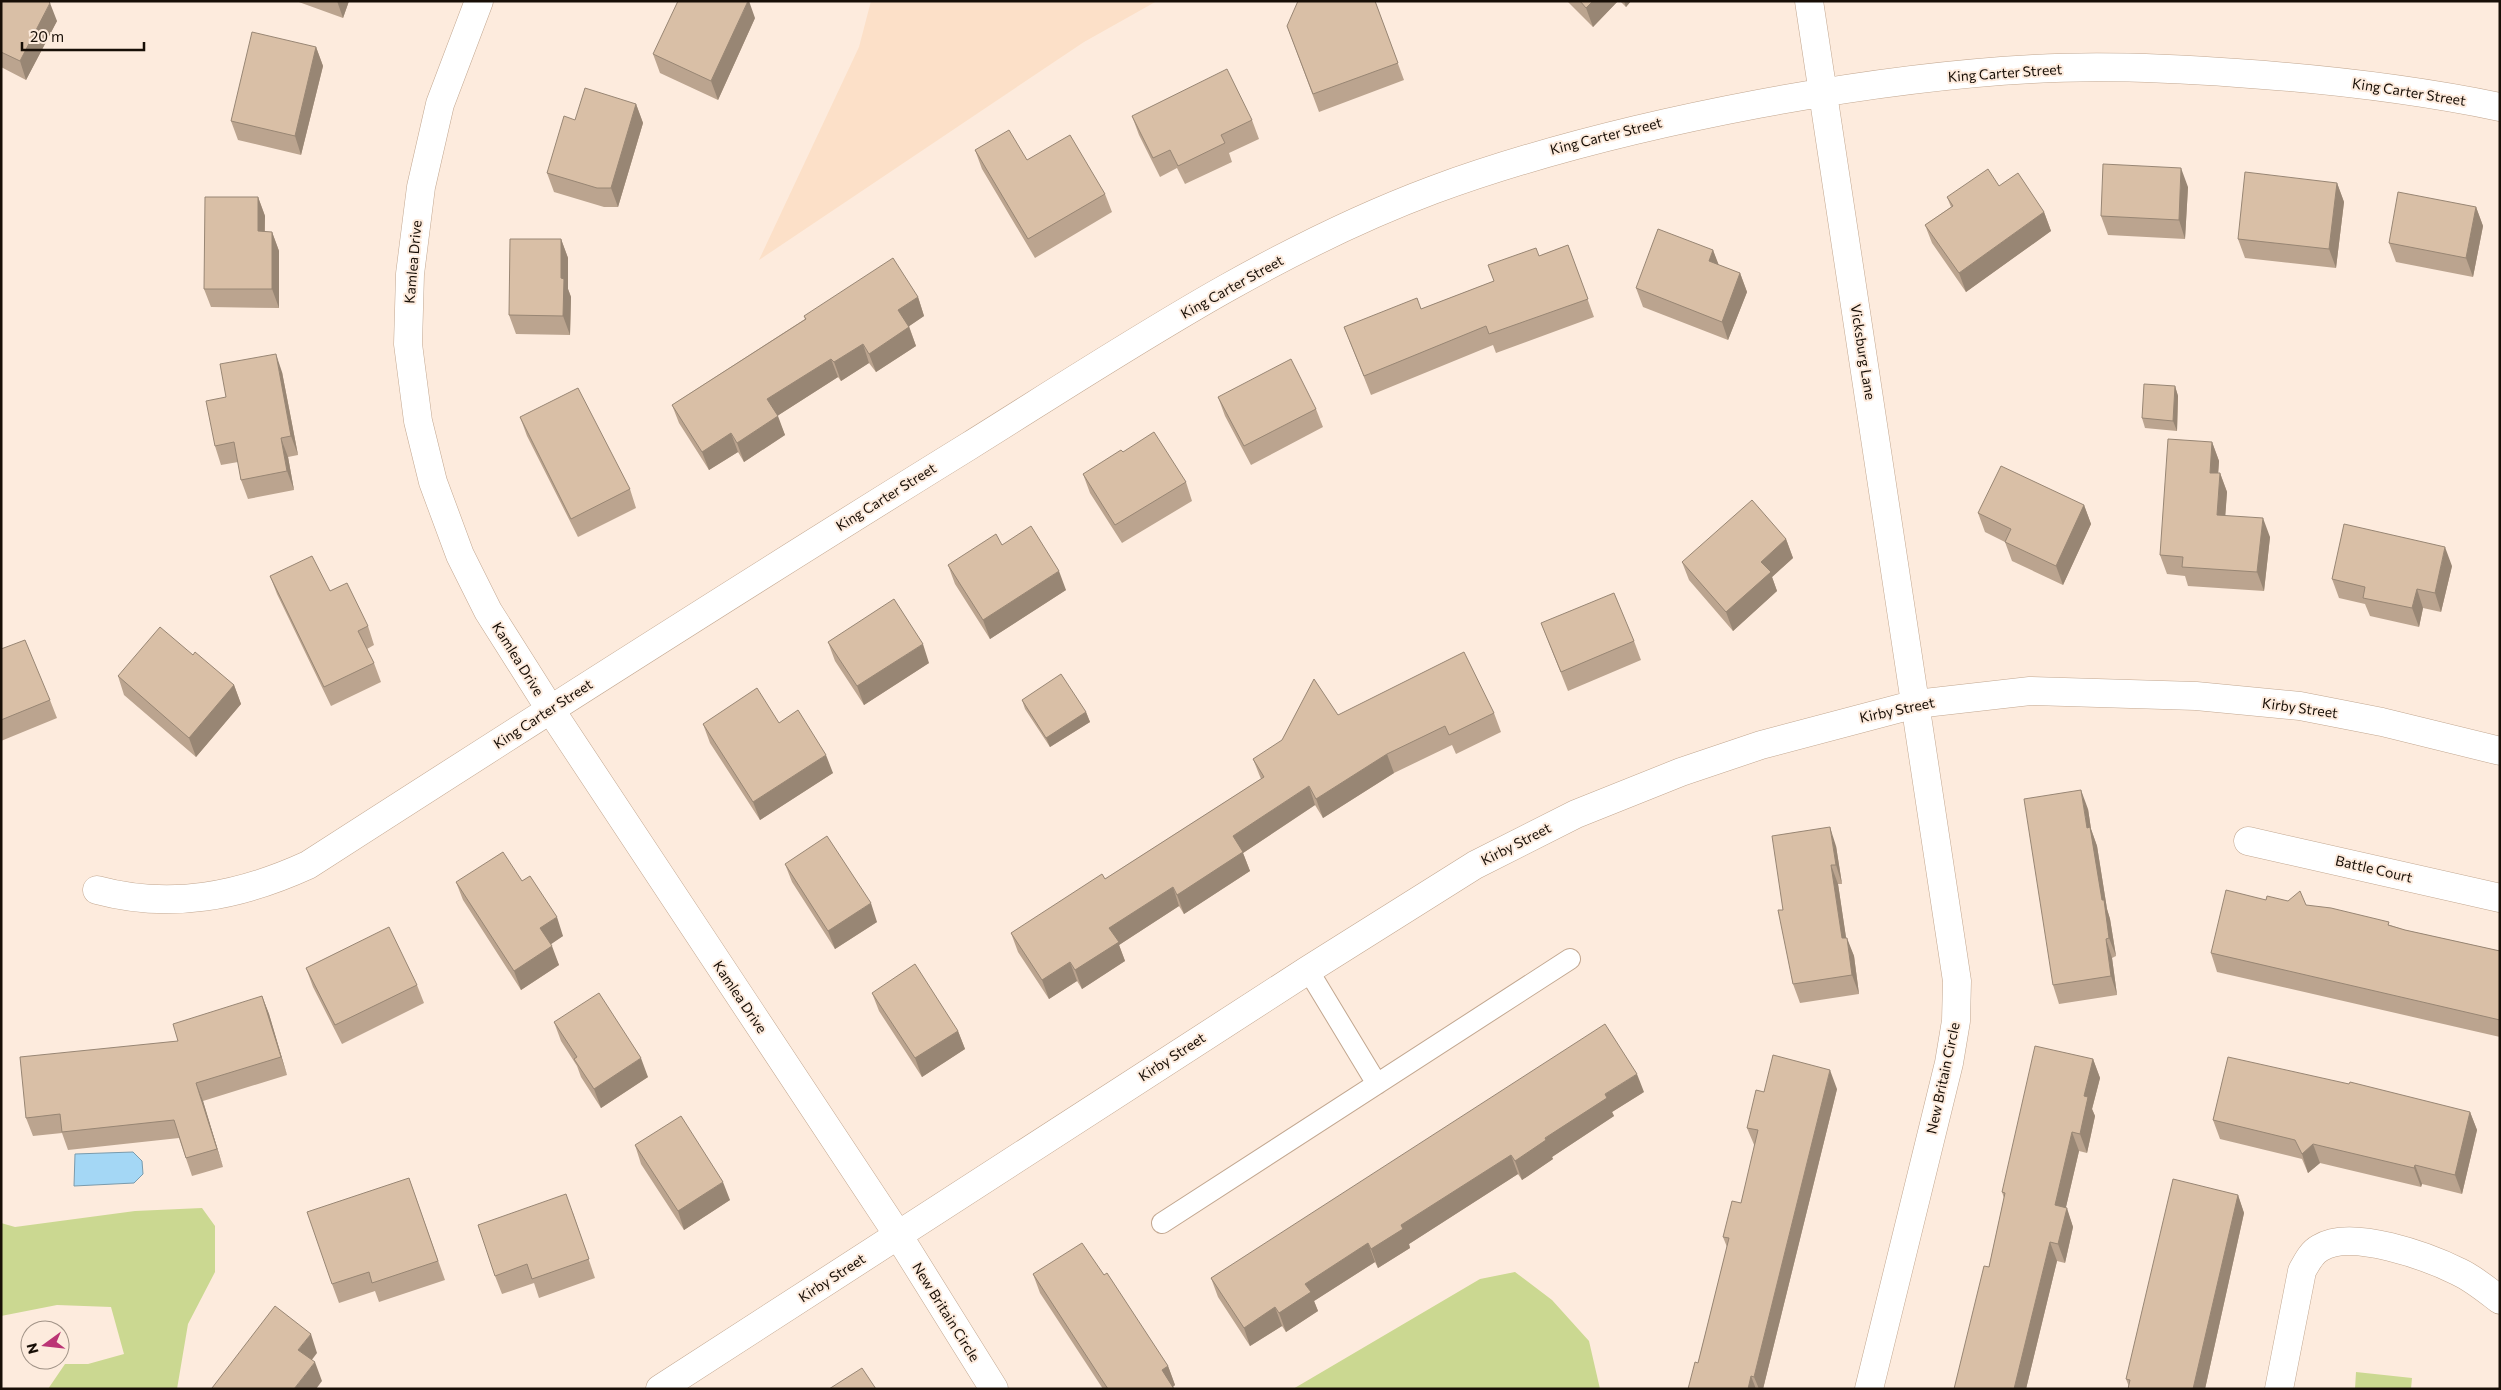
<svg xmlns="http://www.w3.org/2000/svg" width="2501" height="1390" viewBox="0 0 2501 1390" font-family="Commissioner,sans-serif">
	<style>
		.built { fill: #fce0c8 }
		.green { fill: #cbd891 }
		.water { fill: #a4d7f5; stroke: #7a9bad }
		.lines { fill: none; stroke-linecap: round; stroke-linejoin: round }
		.lane-casing { stroke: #c2a790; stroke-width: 22 }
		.street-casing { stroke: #c2a790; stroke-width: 29 }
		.lane { stroke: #fff; stroke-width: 20 }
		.street { stroke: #fff; stroke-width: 28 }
		.wall { fill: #bba48f }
		.shaded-wall { fill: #988674 }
		.building { fill: #d9bfa6; stroke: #988674 }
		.labels { text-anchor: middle; stroke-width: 4; stroke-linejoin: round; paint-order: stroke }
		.street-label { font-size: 14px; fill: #170e06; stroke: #fdebdd }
	</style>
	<rect width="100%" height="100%" fill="#fdebdd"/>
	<!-- built -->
	<path class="built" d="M871,1H1157L1084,42L759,260L859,47Z"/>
	<!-- green -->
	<path class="green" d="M202,1208L215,1226V1272L188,1324L177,1389H48L65,1364H88L124,1354L111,1307L57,1305L1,1316V1223L15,1227L135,1211Z
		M1515,1272L1552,1300L1589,1341L1600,1389H1293L1480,1279Z
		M2356,1372L2412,1378L2411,1389H2355Z"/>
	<!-- water -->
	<path class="water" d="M133,1152L142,1161L143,1174L134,1183L74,1186L75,1154Z"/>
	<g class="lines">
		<!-- lane casing -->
		<g class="lane-casing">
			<path id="lane" d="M1308,970L1377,1084
				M1162,1223L1570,959"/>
		</g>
		<!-- street casing -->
		<g class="street-casing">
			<path id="street" d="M479,1L440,104L421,187L410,274L408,344L418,421L433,482L460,555L488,611L550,709L898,1235L994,1389
				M1809,1L1957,981L1956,1021L1949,1063L1869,1389
				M2248,841L2500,898
				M97,890C171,910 240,896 308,865C527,724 747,583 969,446C1118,353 1267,252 1433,190C1539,151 1647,125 1758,104C1849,87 1940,74 2033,69C2101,65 2169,68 2237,73C2325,79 2413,89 2500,107
				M660,1389L1308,970L1475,865L1576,814L1681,772L1761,745L1916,704L2030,691L2196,696L2300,706L2382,722L2500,751
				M2279,1389L2302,1271C2307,1262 2311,1253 2320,1248C2351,1228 2429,1257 2459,1272C2474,1279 2487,1290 2500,1300"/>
		</g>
		<!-- lane -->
		<use href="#lane" class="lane"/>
		<!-- street -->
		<use href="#street" class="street"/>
	</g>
	<!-- wall -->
	<path class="wall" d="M1,1L57,21L26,80L1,67Z
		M296,1H349L343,18Z
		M1375,1L1404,80L1319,112L1287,26Z
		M1567,1H1618L1593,27Z
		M1620,1H1631L1626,7Z
		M755,18L718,100L660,73L653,54Z
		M316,47L323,66L301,155L238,140L231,121Z
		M636,104L643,123L618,207H604L554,192L547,173L575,120Z
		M1132,116L1252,120L1259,139L1229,153L1232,162L1185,184L1177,168L1160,177L1139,135Z
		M975,150L1027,160L1105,194L1112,212L1035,258L982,169Z
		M2337,183L2344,202L2336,268L2245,258L2238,239Z
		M1999,186L2044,212L2051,231L1966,292L1932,243L1925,225L1951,207L1947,197Z
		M2188,187L2185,239L2108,235L2101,216Z
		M258,197L265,216V232H272L279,251V308L211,307L204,289Z
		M2476,207L2483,226L2473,277L2396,262L2389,243Z
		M561,239L568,258V289L571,297L570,335L516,334L509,315Z
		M1568,245L1594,317L1496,353L1493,345L1371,395L1344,327L1421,309L1494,281L1539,256Z
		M1713,250L1718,265L1740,273L1747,292L1728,340L1643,307L1636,288Z
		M918,297L924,316L909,326L916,346L876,372L869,363L841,381L838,377L777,416L785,435L744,462L738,452L709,470L679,423L672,405L805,319L804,316Z
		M282,372L298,455L288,457L294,490L248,499L241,480L238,462L221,465L215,446L226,397Z
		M2175,386L2178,396L2177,431L2145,428L2142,418Z
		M1218,397L1316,409L1323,427L1251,465L1225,416Z
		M520,417L630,489L636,508L578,537L527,436Z
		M2212,442L2219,461L2218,473H2220L2227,492L2225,516L2270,537L2264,591L2188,586L2185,576L2167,574L2160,555Z
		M1123,452L1186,482L1192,501L1122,543L1090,493L1083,474Z
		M2084,505L2091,524L2063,585L2012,561L2005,542L1985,532L1978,513Z
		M1786,539L1793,558L1772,577L1777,591L1733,631L1689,580L1682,562Z
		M1002,545L1066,590L990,639L955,584L948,565Z
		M2452,566L2441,612L2423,608L2419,627L2370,616L2365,604L2339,598L2332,579Z
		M270,576L330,591L368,626L374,645L367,649L374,663L381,682L331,706L277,594Z
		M1541,623L1634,641L1641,660L1568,691Z
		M828,642L929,663L864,705L835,661Z
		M1,649L50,700L57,718L1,741Z
		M193,655L234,685L241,704L196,757L124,695L118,676Z
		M1022,700L1086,712L1090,722L1050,747L1025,709Z
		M1494,713L1501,732L1456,754L1452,745L1394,773L1323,818L1315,805L1243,853L1250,871L1184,914L1179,906L1119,945L1125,961L1082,989L1077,981L1049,999L1018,952L1011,933L1105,879L1261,779L1253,759L1338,715Z
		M779,723L833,773L760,820L710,743L703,724Z
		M2088,809L2091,829L2097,846L2107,909L2110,919L2116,956L2112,958L2117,995L2059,1004L2053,985Z
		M1836,846L1842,884H1838L1846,938L1854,956L1859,994L1800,1003L1793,984L1783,910Z
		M785,864L877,922L835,949L792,882Z
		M522,881L563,936L550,944L559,965L521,990L463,900L456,882Z
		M2266,900L2288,901L2390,925L2405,930L2500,951V1037L2217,972L2211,953Z
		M306,968L417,985L424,1003L342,1044L313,987Z
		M872,993L958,1031L965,1049L922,1077L879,1011Z
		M262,996L269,1014L287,1075L203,1101L223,1167L192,1176L179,1138L68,1150L62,1133L33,1136L26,1118L178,1041Z
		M554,1022L648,1077L601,1108L581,1077L577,1066L561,1041Z
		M2093,1059L2100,1078L2092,1109L2095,1116L2087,1153L2079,1151L2066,1207L2073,1227L2065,1263L2057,1261L2026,1389H1954L1989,1267L2004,1198L2002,1192Z
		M1837,1089L1763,1389H1688L1698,1363L1727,1247L1723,1237L1741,1203L1755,1147L1747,1128L1764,1092Z
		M1644,1092L1612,1112L1614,1116L1552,1157L1553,1159L1522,1180L1518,1174L1409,1244L1410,1248L1378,1268L1375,1262L1314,1301L1318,1311L1286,1332L1282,1326L1250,1346L1218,1297L1211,1278Z
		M2470,1112L2477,1130L2462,1194L2422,1184L2421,1187L2320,1163L2308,1173L2302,1159L2220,1139L2213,1120Z
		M635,1145L730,1200L684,1230L641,1164Z
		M409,1178L445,1280L379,1302L375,1291L339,1303L332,1284Z
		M2238,1195L2244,1213L2205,1389H2128L2129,1387L2126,1379Z
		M573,1213L595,1278L539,1298L534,1283L502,1294L495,1276Z
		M1033,1274L1104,1275L1168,1366L1175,1385L1173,1387L1174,1389H1103L1040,1293Z"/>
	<!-- shaded-wall -->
	<path class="shaded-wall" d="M337,1H349L343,18Z
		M748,1H749L755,18L718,100L711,81Z
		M1593,1H1618L1593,27L1586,8Z
		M1624,1H1631L1626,7Z
		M50,3L57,21L26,80L20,61Z
		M316,47L323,66L301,155L295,136Z
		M636,104L643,123L618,207L611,188Z
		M2181,168L2188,187L2185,239L2179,220Z
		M2337,183L2344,202L2336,268L2329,249Z
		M258,197L265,216L264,250L258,231Z
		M2476,207L2483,226L2473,277L2466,258Z
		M2044,212L2051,231L1966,292L1959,273Z
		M272,232L279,251V308L272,289Z
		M561,239L568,258V289L571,297L570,335L563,316L561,278Z
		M1713,250L1720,268L1709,261Z
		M1740,273L1747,292L1728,340L1722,322Z
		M918,297L924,316L905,329L898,310Z
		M909,327L916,346L876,372L869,354Z
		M863,344L869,363L841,381L834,362Z
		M276,354L282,372L298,455L291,436Z
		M831,359L838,377L774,418L767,399Z
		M2175,386L2178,396L2177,431L2173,421Z
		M778,416L785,435L744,462L737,443Z
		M731,433L738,452L709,470L702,452Z
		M281,438L288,457L294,490L287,471Z
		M2212,442L2219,461L2217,492L2210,473Z
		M2220,473L2227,492L2224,534L2217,515Z
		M2084,505L2091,524L2063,585L2056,566Z
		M2263,518L2270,537L2264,591L2257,572Z
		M1786,539L1793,558L1772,577L1777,591L1733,631L1726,612L1761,562Z
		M2445,547L2452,566L2441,612L2435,593Z
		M1059,571L1066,590L990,639L983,620Z
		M2417,589L2423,608L2419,627L2412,608Z
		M923,644L929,663L864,705L857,686Z
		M234,685L241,704L196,757L189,738Z
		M1086,712L1090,722L1050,747L1046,738Z
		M1387,754L1394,773L1323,818L1316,799Z
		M826,755L833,773L760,820L753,802Z
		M1309,786L1315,805L1243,853L1250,871L1184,914L1177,895L1233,836Z
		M2081,790L2088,809L2091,829L2097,846L2107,909L2110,919L2116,956L2109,938L2102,900L2087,828Z
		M1830,827L1836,846L1842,884L1836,865Z
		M1831,865L1838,884L1849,957L1842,938Z
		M1173,887L1179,906L1119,945L1125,961L1082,989L1075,970L1109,928Z
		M871,903L877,922L835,949L828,931Z
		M557,917L563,936L547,947L540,928Z
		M1847,938L1854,956L1859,994L1852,975Z
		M2106,939L2112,958L2117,995L2111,976Z
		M552,946L559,965L521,990L514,971Z
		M1070,962L1077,981L1049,999L1042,980Z
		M262,996L269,1014L287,1075L281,1057Z
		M958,1031L965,1049L922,1077L915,1058Z
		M641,1058L648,1077L601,1108L594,1089Z
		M2093,1059L2100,1078L2092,1109L2095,1116L2087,1153L2080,1134L2084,1096Z
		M1830,1070L1837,1089L1763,1389H1759L1754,1377Z
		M1637,1074L1644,1092L1612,1112L1614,1116L1552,1157L1553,1159L1522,1180L1515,1161L1605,1094Z
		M196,1083L203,1101L223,1167L217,1149Z
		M2470,1112L2477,1130L2462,1194L2455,1175Z
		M2072,1132L2079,1151L2062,1224L2055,1205Z
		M2313,1144L2320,1163L2308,1173L2302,1154Z
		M1511,1155L1518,1174L1409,1244L1410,1248L1378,1268L1371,1249L1401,1225Z
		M2415,1165L2422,1184L2421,1187L2414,1168Z
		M723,1182L730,1200L684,1230L678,1211Z
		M2238,1195L2244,1213L2205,1389H2193Z
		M2067,1208L2073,1227L2065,1263L2058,1244Z
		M2050,1242L2057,1261L2026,1389H2014Z
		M1368,1243L1375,1262L1314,1301L1318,1311L1286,1332L1279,1313L1305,1284Z
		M1275,1307L1282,1326L1250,1346L1244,1328Z
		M311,1334L317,1353L305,1369L298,1350Z
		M315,1362L322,1381L316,1389H294Z
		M1168,1366L1175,1385L1170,1389L1162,1370Z
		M1751,1376L1756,1389H1748Z"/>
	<!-- building -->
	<path class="building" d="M1,1H48L50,3L20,61L1,52Z
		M678,1H748L711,81L653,54Z
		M1298,1H1375L1398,63L1313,94L1287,26Z
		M1580,1H1593L1586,8Z
		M252,32L316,47L295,136L231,121Z
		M1227,69L1252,120L1221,135L1225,143L1178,166L1170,150L1153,158L1132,116Z
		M585,88L636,104L611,188H597L547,173L564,116L575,120Z
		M1009,130L1027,160L1070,135L1105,194L1028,239L975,150Z
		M2103,164L2181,168L2179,220L2101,216Z
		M1988,169L1999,186L2018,173L2044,212L1959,273L1925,225L1953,206L1947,197Z
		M2245,172L2337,183L2329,249L2238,239Z
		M2398,192L2476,207L2466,258L2389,243Z
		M205,197H258V231L272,232V289H204Z
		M1658,229L1713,250L1709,261L1740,273L1722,322L1636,288Z
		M510,239H561V278L564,279L563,316L509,315Z
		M1568,245L1588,299L1489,334L1486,326L1364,376L1344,327L1417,298L1421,309L1494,281L1488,265L1536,248L1539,256Z
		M893,258L918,297L898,310L909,327L869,354L863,344L834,362L831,359L767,399L778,416L737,443L731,433L702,452L672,405L806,319L804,316Z
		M276,354L291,436L281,438L287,471L241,480L234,442L215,446L206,401L226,397L220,364Z
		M1291,359L1316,409L1244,446L1218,397Z
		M2144,384L2175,386L2173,421L2142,418Z
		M578,388L630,489L571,519L520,417Z
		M1154,432L1186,482L1115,525L1083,474L1121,450L1123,452Z
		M2168,439L2212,442L2210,473H2220L2217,515L2263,518L2257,572L2182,567L2183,557L2160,555Z
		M2001,466L2084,505L2056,566L2005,542L2011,529L1978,513Z
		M1752,500L1786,539L1761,562L1771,572L1726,612L1682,562Z
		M2344,524L2445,547L2435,593L2417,589L2412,608L2363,598L2365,587L2332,579Z
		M1031,526L1059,571L983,620L948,565L996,534L1002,545Z
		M312,556L330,591L347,583L368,626L358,631L374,663L324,687L270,576Z
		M1614,593L1634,641L1561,672L1541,623Z
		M894,599L923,644L857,686L828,642Z
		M160,627L193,655L195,652L234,685L189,738L118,676Z
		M25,640L50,700L1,720V649Z
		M1464,652L1494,713L1449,735L1445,726L1387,754L1316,799L1309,786L1233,836L1243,852L1177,895L1173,887L1109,928L1119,942L1075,970L1070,962L1042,980L1011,933L1102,874L1105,879L1264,777L1253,759L1282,740L1314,679L1338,715Z
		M1061,674L1086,712L1046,738L1022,700Z
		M757,688L779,723L798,710L826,755L753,802L703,724Z
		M2081,790L2087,828L2090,827L2102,900H2104L2109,938L2106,939L2111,976L2053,985L2024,799Z
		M1830,827L1836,865H1831L1842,938H1847L1852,975L1793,984L1778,910H1783L1772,836Z
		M827,836L871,903L828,931L785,864Z
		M503,852L522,881L530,876L557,917L540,928L552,946L514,971L456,882Z
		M2226,890L2266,900L2267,896L2288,901L2300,891L2306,905L2331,908L2389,922L2388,925L2405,930L2500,951V1020L2211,953Z
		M389,927L417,985L335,1025L306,968Z
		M915,964L958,1031L915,1058L872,993Z
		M599,993L641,1058L594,1089L574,1059L577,1057L554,1022Z
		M262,996L281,1057L196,1083L217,1149L186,1158L174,1120L62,1132L60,1114L26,1118L20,1057L178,1041L173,1024Z
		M1605,1024L1637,1074L1605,1094L1607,1098L1545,1138L1546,1140L1515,1161L1511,1155L1401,1225L1403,1229L1371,1249L1368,1243L1305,1284L1311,1292L1279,1313L1275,1307L1244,1328L1211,1278Z
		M2035,1046L2093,1059L2084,1096L2088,1097L2080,1134L2072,1132L2055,1205L2067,1208L2058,1244L2050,1242L2014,1389H1954L1984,1266L1989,1267L2005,1193L2002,1192Z
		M1773,1055L1830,1070L1754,1377L1751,1376L1748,1389H1688L1695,1362L1698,1363L1707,1327L1729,1238L1723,1237L1732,1201L1741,1203L1758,1130L1747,1128L1756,1090L1764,1092Z
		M2228,1057L2349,1084L2350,1082L2470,1112L2455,1175L2415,1165L2414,1168L2313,1144L2302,1154L2295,1140L2213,1120Z
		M681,1116L723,1182L678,1211L635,1145Z
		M409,1178L438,1261L372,1283L369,1272L332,1284L307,1212Z
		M2173,1179L2238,1195L2193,1389H2128L2130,1380L2126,1379Z
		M566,1194L589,1259L532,1279L527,1264L495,1276L478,1225Z
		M1082,1243L1104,1275L1107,1273L1168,1366L1162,1370L1174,1389H1108L1033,1274Z
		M275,1306L311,1334L298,1350L315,1362L294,1389H213L212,1388Z
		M862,1368L876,1389H829Z"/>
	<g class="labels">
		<!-- street labels -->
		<g class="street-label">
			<text transform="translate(2005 73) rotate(-4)" y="5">King Carter Street</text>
			<text transform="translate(2409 92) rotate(9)" y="5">King Carter Street</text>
			<text transform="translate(1606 136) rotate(-14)" y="5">King Carter Street</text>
			<text transform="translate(413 262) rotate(-85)" y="5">Kamlea Drive</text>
			<text transform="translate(1232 287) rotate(-29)" y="5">King Carter Street</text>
			<text transform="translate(1863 352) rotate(81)" y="5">Vicksburg Lane</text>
			<text transform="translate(886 497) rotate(-32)" y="5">King Carter Street</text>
			<text transform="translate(518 659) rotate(58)" y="5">Kamlea Drive</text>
			<text transform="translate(2300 708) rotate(8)" y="5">Kirby Street</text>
			<text transform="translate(1897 710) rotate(-12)" y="5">Kirby Street</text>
			<text transform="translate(543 714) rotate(-33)" y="5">King Carter Street</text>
			<text transform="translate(1516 844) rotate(-27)" y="5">Kirby Street</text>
			<text transform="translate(2374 869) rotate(13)" y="5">Battle Court</text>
			<text transform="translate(740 997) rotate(56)" y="5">Kamlea Drive</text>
			<text transform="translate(1172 1057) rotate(-33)" y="5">Kirby Street</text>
			<text transform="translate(1943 1078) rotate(-78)" y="5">New Britain Circle</text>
			<text transform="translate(832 1278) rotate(-33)" y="5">Kirby Street</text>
			<text transform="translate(946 1312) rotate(58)" y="5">New Britain Circle</text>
		</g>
	</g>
	<!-- border -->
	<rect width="2501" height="1390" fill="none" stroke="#170e06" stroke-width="5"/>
	<!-- north arrow -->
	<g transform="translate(45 1345) rotate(255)"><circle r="24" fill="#fdebdd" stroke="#a19387"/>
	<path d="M0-4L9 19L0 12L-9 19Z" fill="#bb3575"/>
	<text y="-8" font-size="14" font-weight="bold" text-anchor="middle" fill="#170e06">N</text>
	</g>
	<!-- scale -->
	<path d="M22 42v8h122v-8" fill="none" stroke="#170e06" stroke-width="2.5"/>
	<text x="30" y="42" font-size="15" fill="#170e06" stroke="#fdebdd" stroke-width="4" paint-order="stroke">20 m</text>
</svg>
